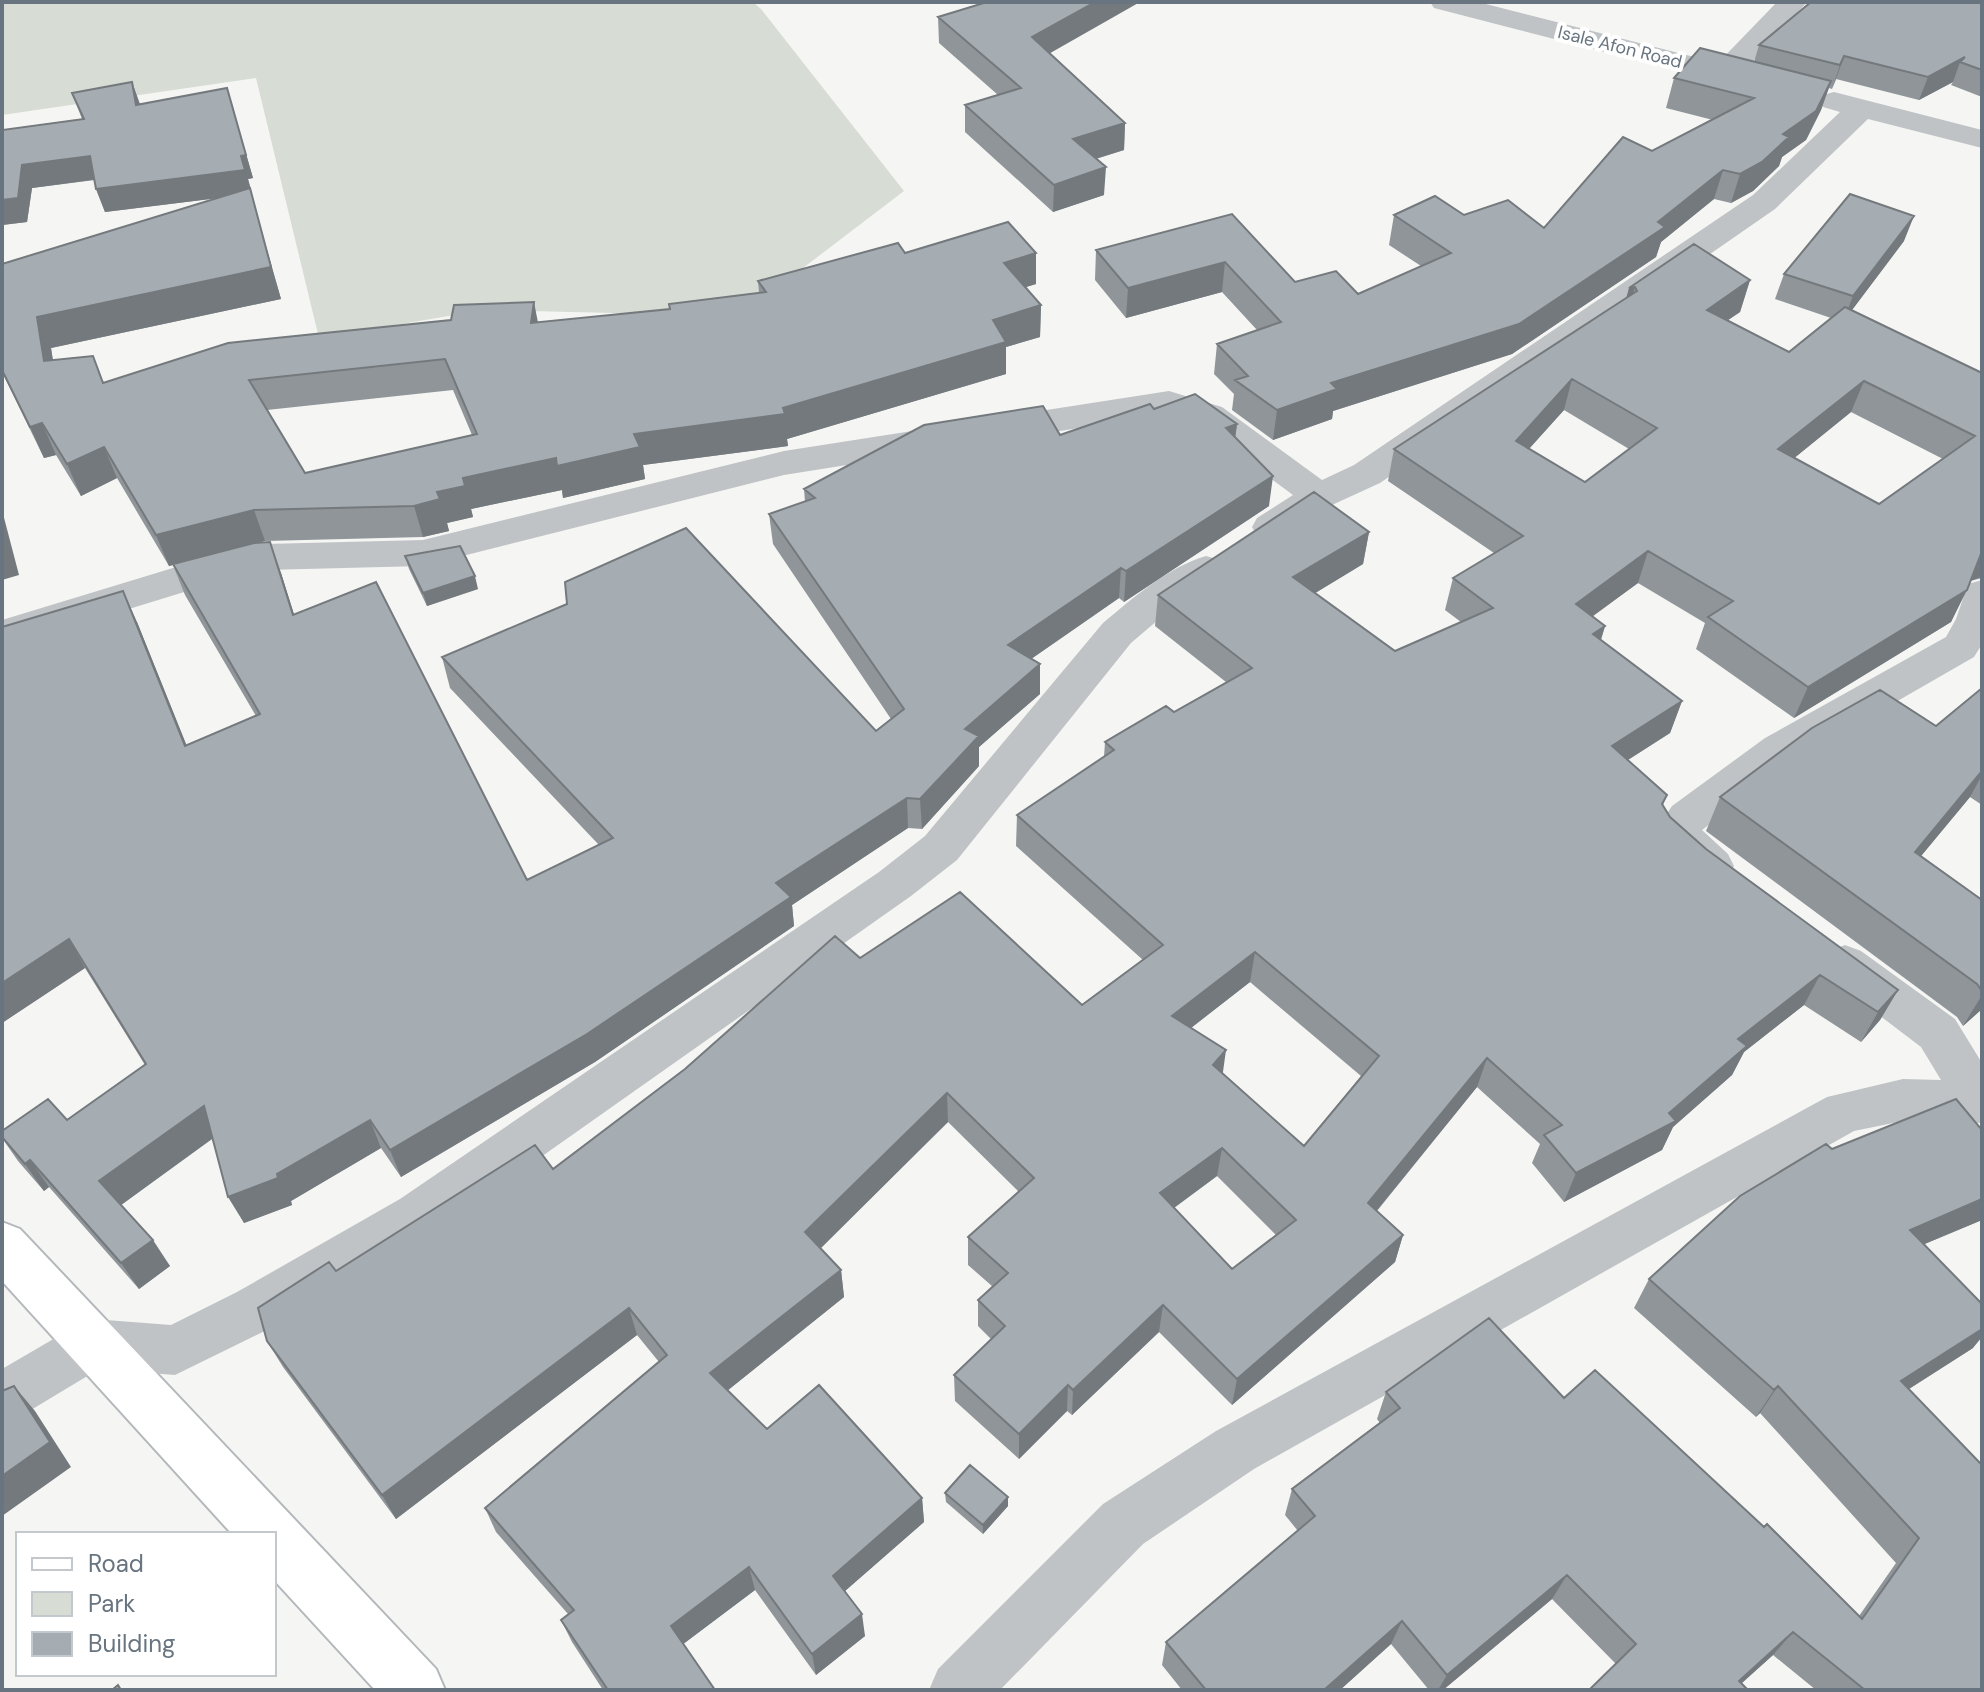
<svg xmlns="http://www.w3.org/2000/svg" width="1984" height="1692" viewBox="0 0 1984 1692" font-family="'DM Sans',sans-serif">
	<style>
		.green { fill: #d7dcd4 }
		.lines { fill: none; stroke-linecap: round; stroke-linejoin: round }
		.secondary-casing { stroke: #b4b8bc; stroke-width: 4 }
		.street { fill: #bfc3c6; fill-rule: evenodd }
		.secondary { fill: #fff; fill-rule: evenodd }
		.wall { fill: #8f9599; fill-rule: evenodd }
		.shaded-wall { fill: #74797d }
		.building { fill: #a6adb2; stroke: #74797d; stroke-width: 2; fill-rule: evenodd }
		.labels { text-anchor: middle; stroke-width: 8; stroke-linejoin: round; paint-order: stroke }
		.far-street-label { font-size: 18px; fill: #687580; stroke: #fff }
	</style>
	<rect width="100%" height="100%" fill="#f5f6f3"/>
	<!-- green -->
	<path class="green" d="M2,2H753L761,9L904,191L740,316L484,310L319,338L256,78L2,115Z"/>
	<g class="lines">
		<!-- secondary casing -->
		<g class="secondary-casing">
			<path id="secondary" d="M2,1222L20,1229L436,1669L445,1690H375L274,1580V1534H232L2,1281Z"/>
		</g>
		<!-- street -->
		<path class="street" d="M1430,2H1478L1718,63L1777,2H1807L1745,70L1755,73L1759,79L1755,85L1744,88L1434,8Z
			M1834,92L1982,130V148L1868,119L1775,209L1380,483L1332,505L1285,536L1271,540L1257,536L1252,527L1257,518L1293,495L1196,423L1167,414L784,475L423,566L265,570L207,585L2,648V620L186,564L265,544L423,540L784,451L1169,391L1222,407L1322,480L1354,465L1753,195L1840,112L1823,107L1819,101L1823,95Z
			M1206,556L1220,560L1225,569L1220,578L1165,614L1131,643L957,860L911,896L436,1231L275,1326L175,1375L99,1369L21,1416L2,1423V1369L74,1327L93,1319L171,1325L237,1292L400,1199L879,872L925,836L1103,623C1133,598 1168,567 1206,556Z
			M1982,580V644L1974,657L1795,760L1702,830L1728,854L1734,866L1728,878C1698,888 1667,860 1653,834L1672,806L1765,738L1946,637L1956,619L1968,584Z
			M1845,945L1861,951L1955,1019L1982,1063V1123L1903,1121L1854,1131L1254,1469L1143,1544L1000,1690H929L938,1669L1103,1504L1216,1431L1827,1097L1903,1079L1941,1080L1921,1047L1829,977L1822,964L1829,951Z"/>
		<!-- secondary -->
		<use href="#secondary" class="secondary"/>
	</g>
	<!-- wall -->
	<path class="wall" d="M1982,2V97L1951,85L1953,82L1919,100L1836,79L1832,89L1829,88L1821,110L1806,140L1782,157L1779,166L1753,191L1731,203L1714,199L1661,242L1656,257L1512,354L1333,411L1332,419L1273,440L1232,410L1234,394L1214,374L1217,344L1257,330L1222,292L1126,318L1095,280L1096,250L1232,214L1295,282L1358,294L1421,266L1389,245L1394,215H1464L1544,228L1652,151L1713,120L1666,108L1674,78L1754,62L1759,45Z
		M938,17L1050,53L1125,123L1124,150L1096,159L1104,195L1053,212L965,132V105L998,95L939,43Z
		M132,82L140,104L227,88L253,178L248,179L252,194H251L281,299L51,348L53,361L104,383L538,322L670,309L759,293L758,281L905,253H1036V284L1025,287L1041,305L1040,337L1006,347V374L787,439L788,446L643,465L645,479L563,498L562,490L471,509L473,517L447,523L449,531L423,537L265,541L259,542L281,573L294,615L527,880L599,845L450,688L442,657L876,731L891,719L773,544L769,514L805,502L804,489L1060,435L1154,409L1237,424L1235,437L1269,506L1124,602L1119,598L1031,659L1040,664V694L979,747V766L922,829L908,828L792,905L794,926L595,1062L401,1177L381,1148L291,1201L292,1205L244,1223L212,1138L121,1205L170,1266L139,1289L49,1187L44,1191L18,1161L2,1138V1131L67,1120L145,1065L85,968L2,1023L137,622L186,745L256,716L185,595L173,565L169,566L117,478L81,496L56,455L44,458L2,372V264L218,198L105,212L96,189L95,180L32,188L27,222L2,225L82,119L72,93ZM453,390L472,435L305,473L267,410Z
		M1904,241L1852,310L1982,373V578L1970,581L1951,622L1794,718L1696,649L1705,623L1638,583L1592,616L1605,626L1601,640L1682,701L1670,733L1628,760L1667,795L1663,805L1670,817L1706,849L1898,990L1880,1020L1861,1042L1804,1005L1744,1052L1732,1075L1673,1127L1662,1150L1564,1202L1532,1163L1540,1144L1477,1087L1377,1211L1403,1235L1395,1262L1232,1405L1159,1332L1072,1415L1067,1411L1019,1459L955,1401L954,1375L991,1339L978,1326V1300L992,1286L968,1265V1237L1019,1192L948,1122L820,1248L841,1270L844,1297L728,1390L767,1429L922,1498L924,1522L845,1591L865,1636L816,1675L755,1590L683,1644L715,1690H603L572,1642L561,1620L568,1614L496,1532L485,1508L659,1362L637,1335L396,1519L283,1367L267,1341L336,1271L553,1169L860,958L1082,1005L1143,960L1016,846L1017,815L1104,757L1105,742L1174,712L1226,682L1155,626L1158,595L1369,532L1363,564L1315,593L1395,651L1461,622L1445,610L1453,578L1494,553L1388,481L1394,449L1627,298L1629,288L1694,244L1750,280L1740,312L1728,320L1789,352L1831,318L1775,299L1784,274ZM1564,410L1629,449L1585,482L1529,449ZM1851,412L1943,459L1879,504L1794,458ZM1250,982L1361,1076L1304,1146L1223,1073L1191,1028ZM1217,1176L1276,1235L1232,1269L1174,1208Z
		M405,556L478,589L427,606L409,569Z
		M1982,688V805L1970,797L1921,856L1982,900V1009L1963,1026L1957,1017L1706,831L1720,797L1936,726Z
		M1982,1130V1220L1924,1244L1973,1348L1909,1389L1982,1690H1816L1773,1655L1742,1683L1616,1664L1552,1599L1443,1690H1429L1391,1644L1340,1690H1182L1162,1665L1166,1642L1298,1531L1285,1515L1292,1489L1380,1423L1377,1419L1386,1392L1564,1398L1859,1616L1896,1563L1760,1413L1756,1417L1634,1308L1649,1279L1832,1149Z
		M945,1493L1008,1506L983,1534L946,1502Z"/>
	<!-- shaded-wall -->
	<path class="shaded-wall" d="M1095,2H1140L1031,64L1032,37Z
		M1844,56L1836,79L1832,89L1840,65Z
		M1965,57L1960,62L1953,82L1919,100L1928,77Z
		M1831,81L1821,110L1806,140L1782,157L1779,166L1753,191L1731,203L1740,174L1783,134Z
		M132,82L140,105H136Z
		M227,88L253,178L248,179L252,194H251L281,299L51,348L58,393L44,361L37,317L251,194L105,212L96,189L241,156Z
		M1125,123L1124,150L1072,166L1073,139Z
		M90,156L99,179L32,188L27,222L2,225V200L22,165Z
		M1106,167L1104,195L1053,212L1054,185Z
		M1723,170L1714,199L1661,242L1656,257L1512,354L1333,411L1332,419L1273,440L1277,410L1658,222Z
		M1914,216L1904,241L1843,322L1853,296Z
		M1036,253V284L1004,294V263Z
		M1225,262L1222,292L1126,318L1128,288Z
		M1750,280L1740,312L1697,341L1707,310Z
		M1635,287L1626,318L1620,320L1629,288Z
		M534,302L540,333L531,323Z
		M1041,305L1040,337L1006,347V374L787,439L788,446L643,465L645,479L563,498L562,490L471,509L473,517L447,523L449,531L423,537L414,506L463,478L556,458L634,434L783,408L993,320Z
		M1572,379L1564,410L1508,472L1516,441Z
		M1864,381L1851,412L1766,481L1778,449Z
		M42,423L56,455L44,458L30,427Z
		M1237,424L1233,455L1226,428Z
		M104,447L117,478L81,496L67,464Z
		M1273,476L1269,506L1124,602L1126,571Z
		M2,510L19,575L2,580Z
		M254,510L265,541L169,566L156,535Z
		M1369,532L1363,564L1289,609L1293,577Z
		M270,542L281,573L304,646L293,615Z
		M1648,551L1638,583L1566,636L1576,604Z
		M1981,551H1982V575L1981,577L1965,583Z
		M1121,568L1119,598L1008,675V645Z
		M475,576L478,589L427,606L423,593Z
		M1967,590L1951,622L1794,718L1808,687Z
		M123,591L137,622L199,776L185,746Z
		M1605,626L1595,658L1593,634Z
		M1040,664V694L979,747V766L922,829L920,799L965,729Z
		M1682,701L1670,733L1601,777L1612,746Z
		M1982,771V775L1970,797L1897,885L1915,852Z
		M907,798L908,828L792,905L794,926L595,1062L401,1177L390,1150L776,883Z
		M69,939L85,968L2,1023V983Z
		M1255,952L1250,982L1169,1045L1172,1016Z
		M1820,975L1804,1005L1744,1052L1732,1075L1673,1127L1662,1150L1564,1202L1576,1173L1669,1113L1738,1039Z
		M1898,990L1880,1020L1861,1042L1878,1012Z
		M1982,995V1009L1963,1026Z
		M1226,1050L1222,1079L1213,1065Z
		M1487,1058L1477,1087L1360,1231L1368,1203Z
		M947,1093L948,1122L809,1260L805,1232Z
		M204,1106L219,1134L117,1208L99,1181Z
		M370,1120L381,1148L291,1201L292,1205L244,1223L228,1197L277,1174Z
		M1222,1148L1217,1176L1156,1221L1160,1193Z
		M30,1160L49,1187L44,1191L25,1164Z
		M1982,1199V1220L1889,1259L1910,1230Z
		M1403,1235L1395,1262L1232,1405L1237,1379Z
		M153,1240L170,1266L139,1289L121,1263Z
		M841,1270L844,1297L717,1399L710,1373Z
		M1163,1305L1159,1332L1072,1415L1073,1390Z
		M629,1308L637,1335L396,1519L382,1495Z
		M1982,1329V1337L1973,1348L1879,1408L1901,1381Z
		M1068,1385L1067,1411L1019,1459V1434Z
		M14,1386L35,1411L71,1467L2,1516V1476Z
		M1778,1386L1760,1413L1756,1417L1774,1390Z
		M1008,1497V1506L983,1534V1525Z
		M922,1498L924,1522L837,1598L833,1576Z
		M749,1567L755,1590L678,1648L671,1626Z
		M1567,1575L1552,1599L1443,1690H1438L1447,1675Z
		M862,1614L865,1636L816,1675L812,1654Z
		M1402,1621L1391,1644L1340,1690H1324Z
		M1793,1632L1773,1655L1734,1690L1739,1681Z"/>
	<!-- building -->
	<path class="building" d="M987,2H1095L1032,37L1125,123L1073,139L1106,167L1054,185L965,105L1021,88L938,17Z
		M1811,2H1982V70L1960,62L1965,57L1928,77L1844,56L1840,65L1759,45Z
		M1700,48L1831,81L1816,111L1783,134L1789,137L1762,162L1740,174L1723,170L1658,222L1665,227L1519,324L1331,383L1337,389L1277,410L1235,380L1248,376L1217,344L1281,322L1225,262L1128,288L1096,250L1232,214L1295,282L1336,271L1358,294L1451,253L1394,215L1435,196L1464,215L1508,200L1544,228L1623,137L1652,151L1754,98L1674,78Z
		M132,82L136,105L227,88L246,155L241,156L245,170L96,189L90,156L22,165L18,198L2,200V130L84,119L72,93Z
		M250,188L271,267L37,317L44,361L93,356L103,383L228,343L451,320L454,305L534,302L531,323L670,309L669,304L766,292L758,281L898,243L905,253L1008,222L1036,253L1004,263L1041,305L993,320L1006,342L783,408L785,414L634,434L640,447L557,466L556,458L463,478L465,486L437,492L440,499L414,506L254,510L156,535L104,447L67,464L42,423L30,427L2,370V264ZM445,359L477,434L305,473L249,380Z
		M1850,194L1914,216L1853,296L1784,274Z
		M1694,244L1750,280L1707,310L1789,352L1845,307L1982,373V551L1967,590L1808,687L1708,617L1733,601L1648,551L1576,604L1605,626L1593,634L1682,701L1612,746L1667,795L1662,804L1670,817L1706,849L1898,990L1878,1012L1820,975L1738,1039L1747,1046L1669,1113L1676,1121L1576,1173L1544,1135L1562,1125L1487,1058L1368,1203L1403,1235L1237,1379L1163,1305L1073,1390L1068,1385L1019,1434L954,1375L1005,1326L978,1300L1008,1273L968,1237L1034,1178L947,1093L805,1232L841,1270L710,1373L767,1429L819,1385L922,1498L833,1576L862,1614L812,1654L749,1567L671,1626L715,1690H608L561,1620L574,1610L485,1508L667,1355L629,1308L382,1495L267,1341L258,1308L329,1262L336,1271L535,1145L553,1169L685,1069L835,936L860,958L960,892L1082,1005L1163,945L1017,815L1114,750L1105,742L1166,706L1174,712L1252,668L1158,595L1314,492L1369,532L1293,577L1395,651L1493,608L1453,578L1523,536L1394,449L1637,291L1635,287L1629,288ZM1572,379L1657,428L1585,482L1516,441ZM1864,381L1975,436L1879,504L1778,449ZM1255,952L1379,1056L1304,1146L1213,1065L1226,1050L1172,1016ZM1222,1148L1296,1220L1232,1269L1160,1193Z
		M1195,394L1237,424L1226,428L1273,476L1126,571L1121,568L1008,645L1040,664L965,729L979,736L920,799L907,798L776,883L791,897L587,1034L390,1150L370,1120L277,1174L278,1178L228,1197L204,1106L99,1181L153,1240L121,1263L30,1160L25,1164L2,1137V1131L48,1099L67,1120L146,1064L69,939L2,983V627L123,591L185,746L260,714L173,564L254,543L270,542L293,615L376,582L527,880L613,838L442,657L567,604L565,582L686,528L876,731L904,709L769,514L815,498L804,489L924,425L1043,406L1060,435L1150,404L1154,409Z
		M460,546L475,576L423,593L405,556Z
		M1982,688V771L1915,852L1982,900V991L1977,984L1720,797L1812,728L1880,690L1936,726Z
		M1956,1099L1982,1130V1199L1910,1230L1982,1304V1329L1901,1381L1980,1463L1982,1461V1690H1865L1793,1632L1739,1681L1748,1690H1589L1636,1644L1567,1575L1447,1675L1402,1621L1324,1690H1206L1166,1642L1315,1516L1292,1489L1400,1408L1386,1392L1489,1318L1564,1398L1595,1370L1764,1527L1767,1524L1862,1619L1919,1538L1778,1386L1774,1390L1649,1279L1740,1196L1826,1144L1832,1149Z
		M14,1386L50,1442L2,1476V1391Z
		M970,1465L1008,1497L983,1525L945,1493Z
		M118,1685L121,1690H112Z"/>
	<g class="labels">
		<!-- far-street labels -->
		<g class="far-street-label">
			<text transform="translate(1620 47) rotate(14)" y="6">Isale Afon Road</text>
		</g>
	</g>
	<!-- border -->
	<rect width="1984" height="1692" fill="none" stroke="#687580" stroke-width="8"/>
	<!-- legend -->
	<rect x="16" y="1532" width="260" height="144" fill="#ffffff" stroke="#c3c8cc" stroke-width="2"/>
	<rect x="32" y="1558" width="40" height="12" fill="#ffffff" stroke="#c3c8cc" stroke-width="2"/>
	<text x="88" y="1572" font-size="24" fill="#687580">Road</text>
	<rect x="32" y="1592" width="40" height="24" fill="#d7dcd4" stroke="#c3c8cc" stroke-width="2"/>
	<text x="88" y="1612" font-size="24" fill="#687580">Park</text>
	<rect x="32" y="1632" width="40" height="24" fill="#a6adb2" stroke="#c3c8cc" stroke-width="2"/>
	<text x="88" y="1652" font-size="24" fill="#687580">Building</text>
</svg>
